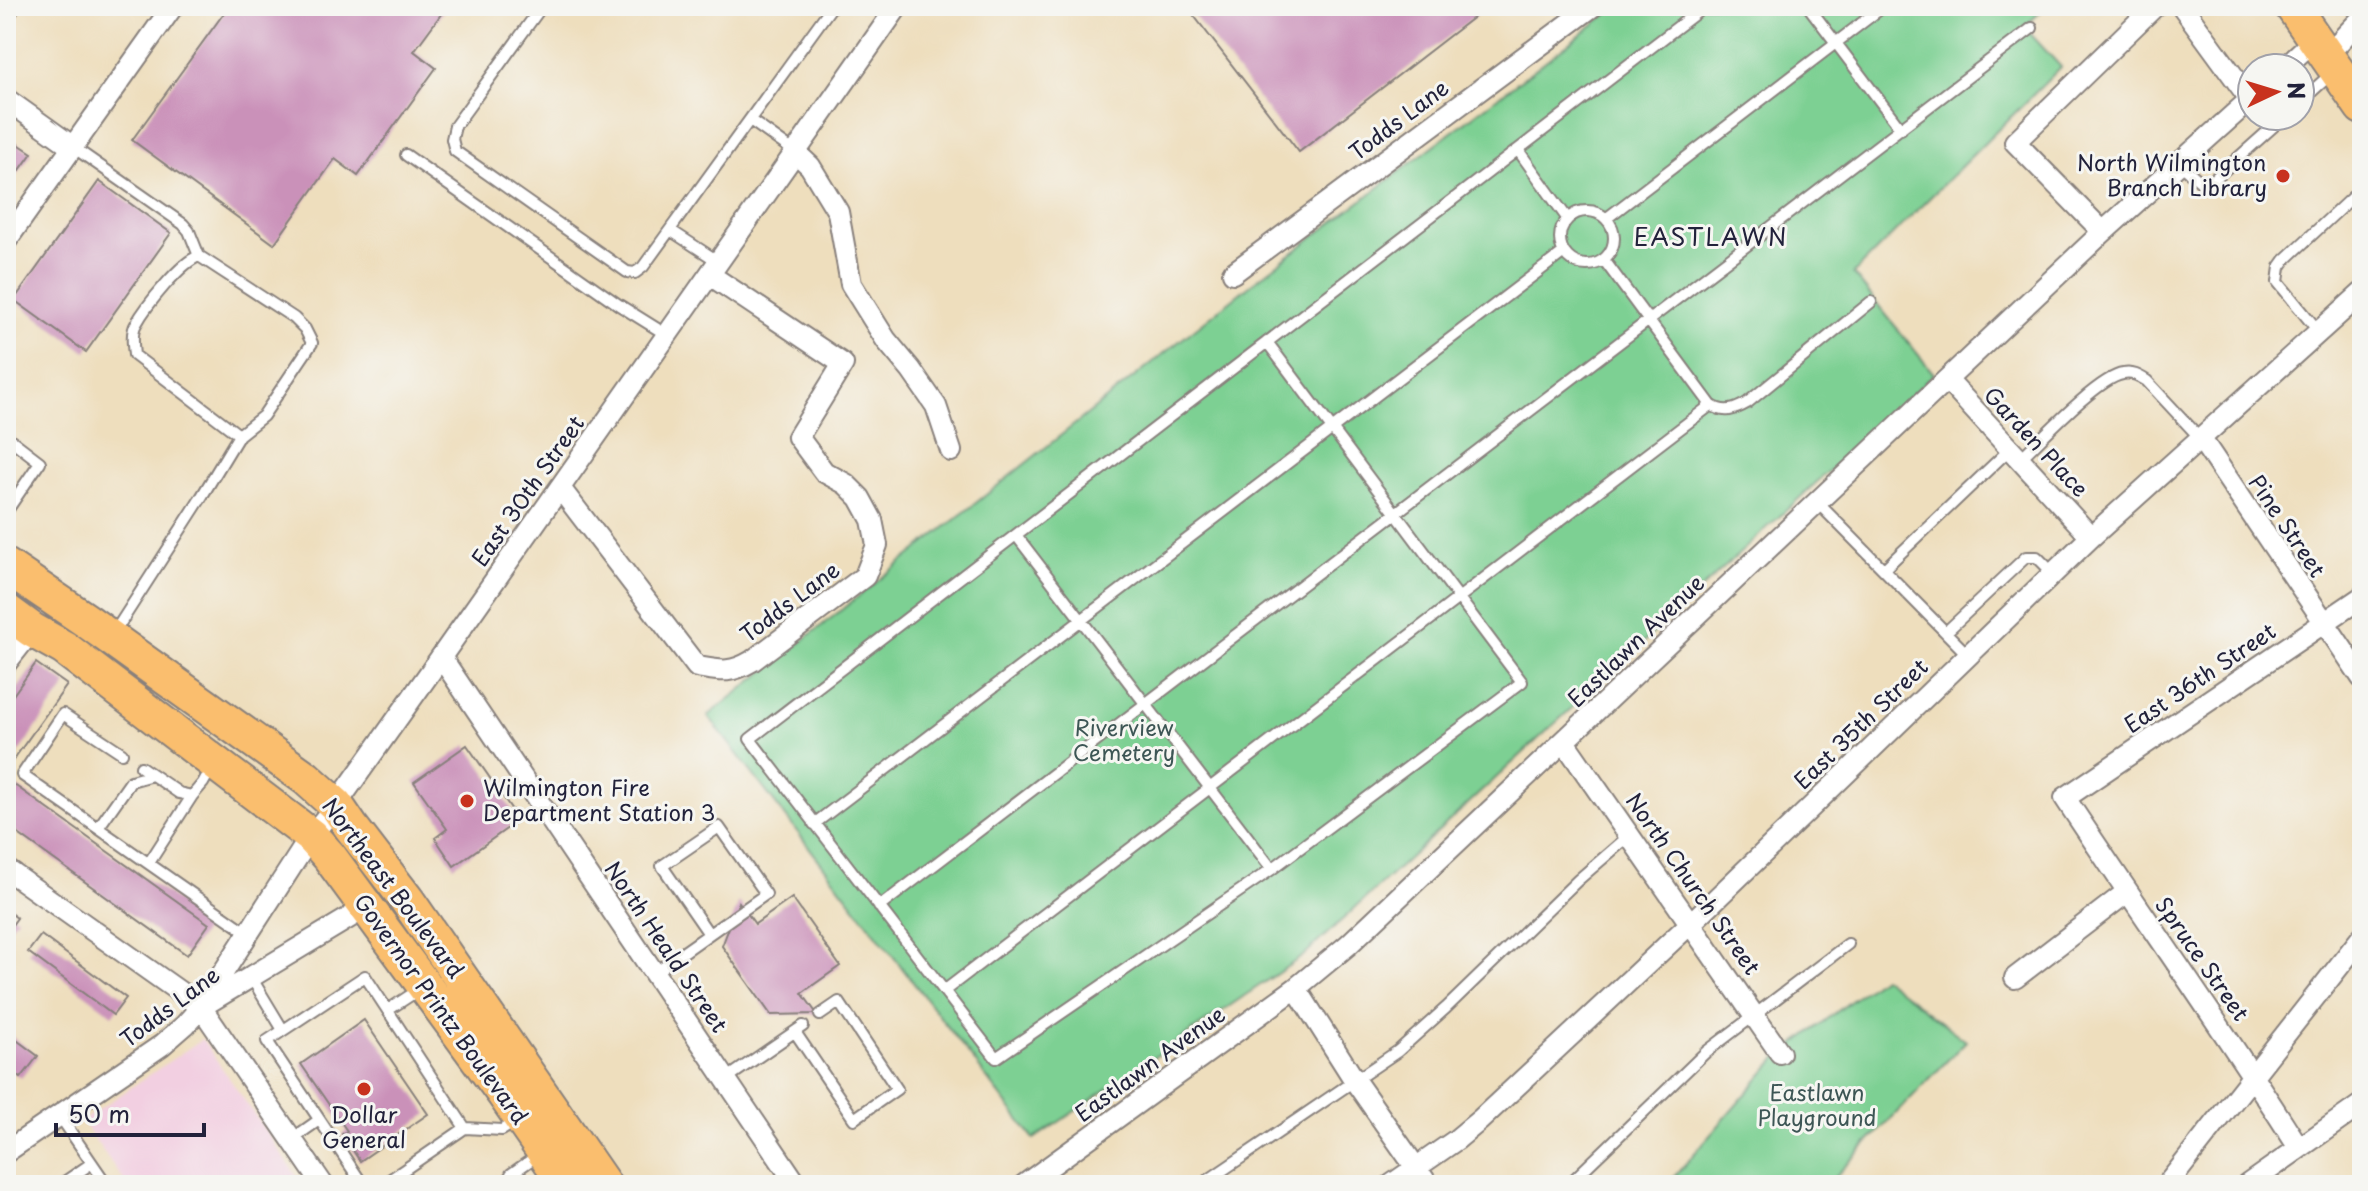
<svg xmlns="http://www.w3.org/2000/svg" width="2368" height="1191" viewBox="0 0 2368 1191" font-family="'Playpen Sans',sans-serif">
	<style>
		.built { fill: #f2cfe1 }
		.green { fill: #7dd093; stroke: #507967; stroke-width: 2 }
		.building { fill: #ca91b9 }
		.lines { fill: none; stroke-linecap: round; stroke-linejoin: round }
		.lane-casing { stroke: #88807c; stroke-width: 14 }
		.street-casing { stroke: #88807c; stroke-width: 24 }
		.primary-casing { stroke: #88807c; stroke-width: 38 }
		.lane { stroke: #fff; stroke-width: 10 }
		.street { stroke: #fff; stroke-width: 20 }
		.primary { stroke: #fabe6e; stroke-width: 34 }
		.poi-dot { fill: #c8321e; stroke: #f6f6f2; stroke-width: 3 }
		.labels { text-anchor: middle; stroke-width: 6; stroke-linejoin: round; paint-order: stroke }
		.street-label { font-size: 22px; fill: #22223b; stroke: #f6f6f2 }
		.poi-label { font-size: 22px; fill: #22223b; stroke: #f6f6f2; text-anchor: end }
		.park-label { font-size: 22px; fill: #3d5655; stroke: #f6f6f2 }
		.neighbourhood-label { font-size: 24px; letter-spacing: 2px; fill: #22223b; stroke: #f6f6f2 }
	</style>
	<rect width="100%" height="100%" fill="#f6f6f2"/>
	<filter id="ink" filterUnits="userSpaceOnUse"><feTurbulence type="fractalNoise" baseFrequency=".0125" numOctaves="2"/><feDisplacementMap in="SourceGraphic" scale="16" xChannelSelector="R" yChannelSelector="G"/><feConvolveMatrix kernelMatrix="1 2 1 2 8 2 1 2 1" color-interpolation-filters="sRGB"/></filter>
	<filter id="wash" filterUnits="userSpaceOnUse"><feTurbulence type="fractalNoise" baseFrequency=".006" numOctaves="4" result="noise"/><feDisplacementMap in="SourceGraphic" scale="32" xChannelSelector="R" yChannelSelector="G"/><feGaussianBlur stdDeviation="1.8" result="paint"/><feColorMatrix in="noise" values="0 0 0 0 0 0 0 0 0 0 0 0 0 0 0 0 0 1.4 0 .05"/><feComposite in="paint" operator="in"/></filter>
	<g filter="url(#wash)">
		<rect width="100%" height="100%" fill="#eedebd"/>
		<!-- built -->
		<path class="built" d="M202,1039L303,1185H127L82,1121Z"/>
		<!-- green -->
		<path class="green" d="M1618,6H2047L2024,27L2061,67L1853,274L1934,374L1303,956L1034,1139L708,716L1250,285Z
			M1882,977L1966,1041L1827,1185H1667L1777,1058Z"/>
		<g id="blocks">
			<!-- building -->
			<path class="building" d="M229,6H447L414,51L436,68L358,176L335,159L274,244L132,140Z
				M1191,6H1488L1299,152L1188,8Z
				M6,136L32,153L10,184L6,181Z
				M99,181L171,233L86,352L14,300Z
				M36,663L67,685L6,770V705Z
				M467,745L519,820L454,866L435,838L447,829L414,782Z
				M6,779L209,924L187,955L6,825Z
				M792,898L840,966L802,993L817,1014L771,1015L722,946L739,902L755,924Z
				M6,910L17,918L6,933Z
				M41,935L126,998L113,1015L28,952Z
				M364,1020L428,1114L360,1161L342,1134L347,1131L301,1064Z
				M6,1032L38,1056L21,1078L6,1067Z"/>
		</g>
	</g>
	<g filter="url(#ink)">
		<use href="#blocks" fill-opacity="0" stroke="#88807c" stroke-width="2"/>
		<g class="lines">
			<!-- lane casing -->
			<g class="lane-casing">
				<path id="lane" d="M542,6L455,126L452,139L455,151L627,272L635,273L643,267L832,6
					M1808,6L1901,129
					M6,19L16,6
					M2300,102L2331,74
					M750,120L795,152
					M73,147L183,224L189,231L199,256
					M1518,150L1567,218
					M406,155L619,305L667,335
					M2179,163L2203,184L2211,182L2285,116
					M1560 238a27 27 0 1 1 54 0a27 27 0 1 1-54 0Z
					M1607,218L1884,6
					M670,230L719,262
					M1604,260L1711,405C1724,414 1735,410 1747,403L1871,302
					M2319,332L2278,282L2280,267L2285,260L2362,188
					M1267,342L1522,682L1272,869L996,1058L750,739L1705,6
					M6,436L40,462L6,512
					M2020,459C2040,440 2099,377 2123,374C2133,372 2139,376 2147,381L2201,439
					M1817,502L1968,655
					M1016,535L1272,869
					M1884,569L2010,449
					M1946,632L2026,557H2037L2053,573
					M114,633L199,501L239,435L263,416L312,343L305,329L294,318L199,256C181,262 146,306 136,324C131,332 133,346 134,355L239,435
					M122,753L63,714L22,775L248,933
					M141,767L179,793L192,796L203,783L212,767
					M814,824L1564,252
					M98,828L131,781L152,775
					M149,863L192,796
					M879,907L2032,28
					M654,973L766,894L719,827L662,866L709,934
					M251,977L283,1030
					M944,991L1711,405
					M388,1010L420,989
					M795,1032L854,1119L897,1089L839,1002L820,1015
					M726,1079L803,1026
					M59,1115L107,1185
					M465,1128L502,1130L516,1121
					M292,1139L319,1120
					M60,1185L92,1163
					M363,1185L267,1041L365,976L465,1128L382,1185
					M519,1185L511,1174L541,1153
					M1201,1185L1398,1051L1446,1008L1578,880L1630,835
					M1568,1185L1706,1052L1848,944"/>
			</g>
			<!-- street casing -->
			<g class="street-casing">
				<path id="street" d="M2182,6L2250,99
					M2327,55L2362,18
					M2284,68L2315,39
					M6,99L73,147
					M795,152L810,166L838,212L851,284L886,340L911,370L936,406L951,451
					M2103,232L2015,142L2155,6
					M6,241L173,6
					M1233,273L1593,6
					M1947,380L2091,537
					M2201,439L2362,678
					M560,488L697,667C721,671 730,674 752,661L865,576L877,545L872,520L860,498L846,484L824,472L798,437L843,364L710,275
					M441,657L797,1185
					M6,663L32,630
					M1565,743L1780,1053
					M6,869L201,1007L323,1185
					M2015,978L2127,892
					M1296,988L1355,1081L1428,1185
					M201,1007L311,836L336,805L441,657L898,6
					M2299,1148C2224,1029 2142,915 2065,798L2362,597
					M6,1152L162,1045L185,1025L201,1007L367,907
					M1024,1185L1296,988L1348,945L2103,232L2252,98
					M1391,1185L1456,1140L1480,1120L1691,923L2091,537L2362,293
					M2167,1185L2362,937
					M2247,1185L2362,1104"/>
			</g>
			<!-- primary casing -->
			<g class="primary-casing">
				<path id="primary" d="M2292,6L2362,107
					M6,566L87,621L306,778L336,805L351,827L407,900L604,1185
					M6,611L32,630L64,648L311,836L329,856L504,1094L567,1185"/>
			</g>
			<!-- lane -->
			<use href="#lane" class="lane"/>
			<!-- street -->
			<use href="#street" class="street"/>
			<!-- primary -->
			<use href="#primary" class="primary"/>
		</g>
	</g>
	<!-- markers -->
	<g class="poi-dot">
		<circle cx="2283" cy="176" r="8"/>
		<circle cx="467" cy="801" r="8"/>
		<circle cx="364" cy="1089" r="8"/>
	</g>
	<g class="labels">
		<!-- street labels -->
		<g class="street-label">
			<text transform="translate(1399 120) rotate(-37)" y="8">Todds Lane</text>
			<text transform="translate(2036 442) rotate(47)" y="8">Garden Place</text>
			<text transform="translate(528 491) rotate(-55)" y="8">East 30th Street</text>
			<text transform="translate(2287 526) rotate(56)" y="8">Pine Street</text>
			<text transform="translate(790 602) rotate(-37)" y="8">Todds Lane</text>
			<text transform="translate(1636 641) rotate(-44)" y="8">Eastlawn Avenue</text>
			<text transform="translate(2200 678) rotate(-34)" y="8">East 36th Street</text>
			<text transform="translate(1861 724) rotate(-44)" y="8">East 35th Street</text>
			<text transform="translate(1693 884) rotate(55)" y="8">North Church Street</text>
			<text transform="translate(393 888) rotate(53)" y="8">Northeast Boulevard</text>
			<text transform="translate(666 947) rotate(56)" y="8">North Heald Street</text>
			<text transform="translate(2202 959) rotate(55)" y="8">Spruce Street</text>
			<text transform="translate(170 1007) rotate(-37)" y="8">Todds Lane</text>
			<text transform="translate(441 1009) rotate(54)" y="8">Governor Printz Boulevard</text>
			<text transform="translate(1150 1064) rotate(-36)" y="8">Eastlawn Avenue</text>
		</g>
		<!-- poi labels -->
		<g class="poi-label">
			<text x="2267" y="171">North Wilmington<tspan x="2267" dy="25">Branch Library</tspan></text>
			<text x="483" y="796" text-anchor="start">Wilmington Fire<tspan x="483" dy="25">Department Station 3</tspan></text>
			<text x="364" y="1123" text-anchor="middle">Dollar<tspan x="364" dy="25">General</tspan></text>
		</g>
		<!-- park labels -->
		<g class="park-label">
			<text x="1124" y="736">Riverview<tspan x="1124" dy="25">Cemetery</tspan></text>
			<text x="1817" y="1101">Eastlawn<tspan x="1817" dy="25">Playground</tspan></text>
		</g>
		<!-- neighbourhood labels -->
		<g class="neighbourhood-label">
			<text x="1711" y="246">EASTLAWN</text>
		</g>
	</g>
	<!-- margin -->
	<rect width="2368" height="1191" fill="none" stroke="#f6f6f2" stroke-width="32"/>
	<!-- north arrow -->
	<g transform="translate(2276 92) rotate(86)"><circle r="38" fill="#f6f6f2" stroke="#a1a1a9" stroke-width="2"/>
	<path d="M0-6L14 30L0 20L-14 30Z" fill="#c8321e"/>
	<text y="-12" font-size="22" font-weight="bold" text-anchor="middle" fill="#22223b">N</text>
	</g>
	<!-- scale -->
	<path d="M56 1123v12h148v-12" fill="none" stroke="#22223b" stroke-width="4"/>
	<text x="68" y="1123" font-size="24" fill="#22223b" stroke="#f6f6f2" stroke-width="6" paint-order="stroke">50 m</text>
</svg>
